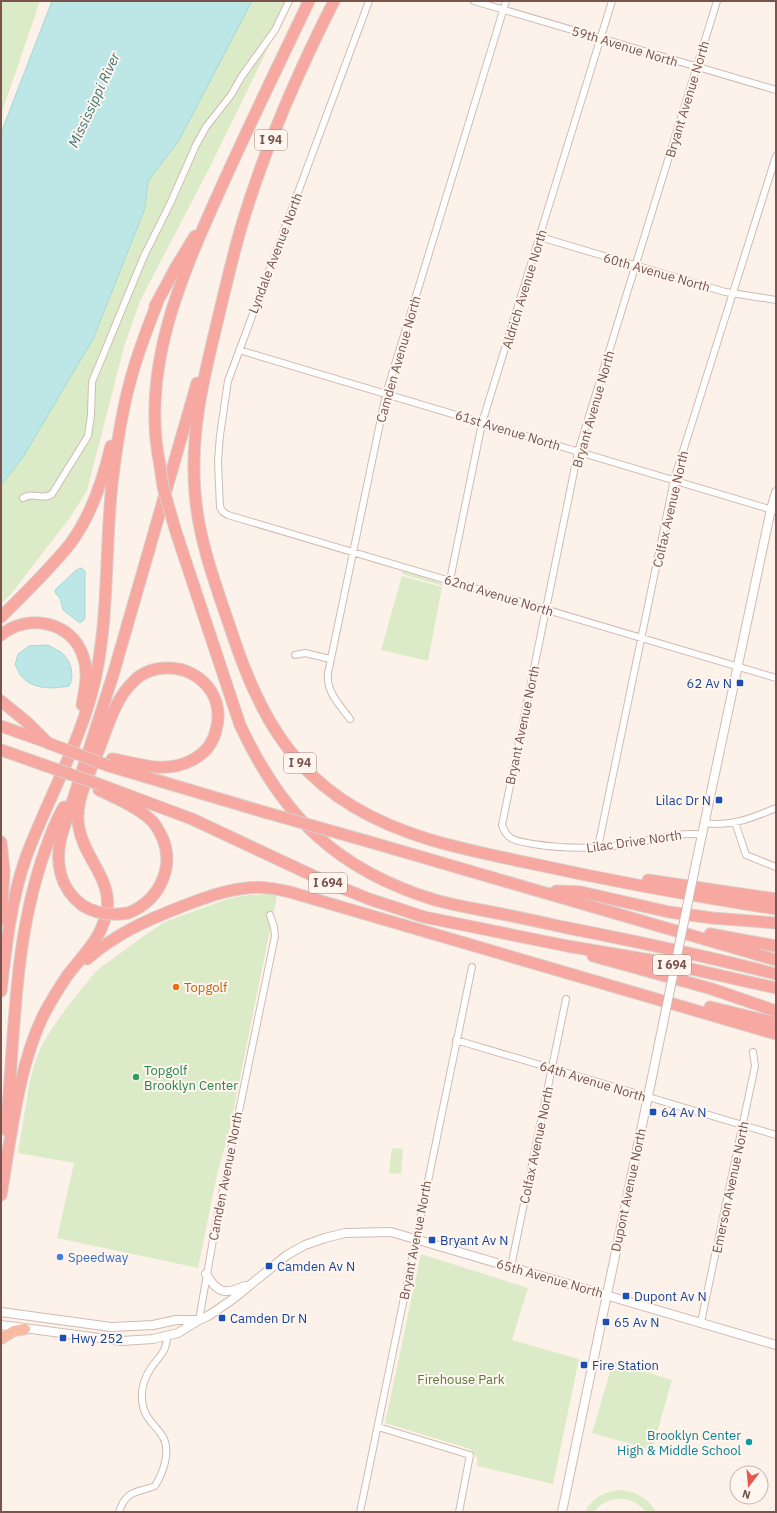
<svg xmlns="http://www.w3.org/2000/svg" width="777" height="1513" viewBox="0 0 777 1513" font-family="'IBM Plex Sans',sans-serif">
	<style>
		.green { fill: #dcebc7 }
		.water { fill: #bde7e6; stroke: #a3d9d8 }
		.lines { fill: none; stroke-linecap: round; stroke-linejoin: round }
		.minor-casing { stroke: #d2bab1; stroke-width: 8 }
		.tertiary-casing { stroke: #d2bab1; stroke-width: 10 }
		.trunk-casing { stroke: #d9cfcd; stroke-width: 12 }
		.motorway-casing { stroke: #d9cfcd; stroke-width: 13 }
		.minor { stroke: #fff; stroke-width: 6 }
		.tertiary { stroke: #fff; stroke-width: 8 }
		.trunk { stroke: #f9baa1; stroke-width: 10 }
		.motorway { stroke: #f7a8a0; stroke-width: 11 }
		.tertiary-bridge-casing { stroke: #d2bab1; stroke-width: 10; stroke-linecap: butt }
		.motorway-bridge-casing { stroke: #d9cfcd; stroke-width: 13; stroke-linecap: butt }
		.tertiary-bridge { stroke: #fff; stroke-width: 8 }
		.motorway-bridge { stroke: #f7a8a0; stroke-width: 11 }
		.transit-dot { fill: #1a4fb4; stroke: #fff6f0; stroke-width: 1.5 }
		.food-dot { fill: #e8710a; stroke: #fff6f0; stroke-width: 1.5 }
		.leisure-dot { fill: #2e9e5b; stroke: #fff6f0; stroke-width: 1.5 }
		.shop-dot { fill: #3f7fe0; stroke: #fff6f0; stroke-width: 1.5 }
		.culture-dot { fill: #0f9aa8; stroke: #fff6f0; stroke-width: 1.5 }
		.labels { text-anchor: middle; stroke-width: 4; stroke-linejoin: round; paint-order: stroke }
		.shield { fill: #fff6f0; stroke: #a0857d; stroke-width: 1 }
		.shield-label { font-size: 12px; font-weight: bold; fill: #78544c }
		.street-label { font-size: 13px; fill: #78544c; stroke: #fff6f0 }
		.transit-label { font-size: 13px; fill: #164399; stroke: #fff6f0; text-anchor: start }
		.food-label { font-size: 13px; fill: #c56008; stroke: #fff6f0; text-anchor: start }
		.leisure-label { font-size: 13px; fill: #27864d; stroke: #fff6f0; text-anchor: start }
		.shop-label { font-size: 13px; fill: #366cbe; stroke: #fff6f0; text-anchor: start }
		.park-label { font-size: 13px; fill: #5a7841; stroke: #fff6f0 }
		.culture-label { font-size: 13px; fill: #0d838f; stroke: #fff6f0; text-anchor: end }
		.water-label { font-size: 14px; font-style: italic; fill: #3c7676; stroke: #fff6f0 }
	</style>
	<rect width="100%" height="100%" fill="#fdf2e9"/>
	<!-- green -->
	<path class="green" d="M1,1H40L1,115Z
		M252,1H291L210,167L140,301L124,347L87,491L69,519L11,594L1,604V485L23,457L145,208L148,181L179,139Z
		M403,571L441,583L443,586L402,574Z
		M402,576L442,587L428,661L381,650Z
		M267,894L277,896L229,1132L217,1175L198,1268L57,1238L74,1163L18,1153L29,1086L33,1068L41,1047L51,1030L67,1007L96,971L148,933L165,922L230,898L250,895Z
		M392,1148L403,1149L401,1174L389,1173Z
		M421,1254L528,1288L512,1340L579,1359L553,1484L477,1466V1458L470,1449L385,1423Z
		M613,1362L672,1380L652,1450L592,1433Z
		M622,1490C637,1492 649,1499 656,1512H646C633,1495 608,1494 594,1512H585C592,1497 606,1491 622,1490Z"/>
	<!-- water -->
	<path class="water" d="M52,1H252L179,140L148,181L145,208L93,339L23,457L1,485V133Z
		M81,568L85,571V619L80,623L63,610L60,598L56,594L55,590L75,571Z
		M48,645C52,648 59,650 62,653C71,661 75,676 69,686C53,689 33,690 21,676C19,673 17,668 15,665L18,654L29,646Z"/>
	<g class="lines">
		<!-- minor casing -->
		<g class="minor-casing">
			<path id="minor" d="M369,1L228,381L220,435L218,461L220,507L223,512L228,515L776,678
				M474,1L776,90
				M540,237L725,292L776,300
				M239,350L776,511
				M23,498C33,491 42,501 52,494L88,436L91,415L92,382L144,256L170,204L196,145L206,127L231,95L242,76L275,30L289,1
				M450,580L482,423L612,1
				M295,655L305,653L330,659
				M350,719C339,704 326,692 328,673L386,394L506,1
				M735,822L746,855L776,867
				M705,823C731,827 752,818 776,808
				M703,835C681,831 652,840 630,844C598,849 565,849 533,844C517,841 507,841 502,825L578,452L717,1
				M598,847L674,480L776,156
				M456,1040L776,1135
				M511,1267L566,999
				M199,1320L216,1223L275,936L274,927L270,915
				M701,1322L755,1066L753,1052
				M378,1427L470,1455L459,1512
				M119,1512C126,1490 136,1493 155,1486C163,1473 171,1452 163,1437C154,1422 144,1420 142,1400C141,1389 145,1377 151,1368C159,1356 167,1352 167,1336
				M360,1512L472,967"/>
		</g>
		<!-- tertiary casing -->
		<g class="tertiary-casing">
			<path id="tertiary" d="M696,863L771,509L776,492
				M206,1274C217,1293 225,1295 245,1286
				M1,1312L111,1327L153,1325L176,1320H198
				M1,1325L122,1341L153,1339L178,1333L199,1320L208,1316L233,1299L287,1255L305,1245L325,1238L345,1233L391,1232L776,1345
				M562,1512L663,1024"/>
		</g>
		<!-- trunk casing -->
		<g class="trunk-casing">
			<path id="trunk" d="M1,1339L14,1331L25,1329"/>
		</g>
		<!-- motorway casing -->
		<g class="motorway-casing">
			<path id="motorway" d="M334,1C298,72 266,145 243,221C233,254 225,289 217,323C203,380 190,434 195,493C199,544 218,591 234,639C257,708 289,769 354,807C407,839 469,850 529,863C611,881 693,896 776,909
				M155,306L176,267L195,236
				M160,466C139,365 185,268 225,179C252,119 281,60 309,1
				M176,532L240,725C283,817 337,870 435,900C450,904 465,907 481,910C508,915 536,921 563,927C634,941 706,956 776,974
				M1,617C24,594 49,570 70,544C91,516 103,480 111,446
				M1,635C27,613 72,621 83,656C89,672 85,689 82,705
				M1,701L28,723L48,743
				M1,726L43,741
				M1,750L41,764
				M109,766L264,812
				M101,785L192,819L320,879L369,899L424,917L567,946L656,961L776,988
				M99,790C116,798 139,808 152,821C157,826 160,833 163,839C175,870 157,902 128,913
				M1,842L4,871L1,920
				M370,842L776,960
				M648,880L776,899
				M556,891L581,892L669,912L712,918L776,923
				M82,905C60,888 55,863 61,837L113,675L197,383
				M710,934L776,946
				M593,956L712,989L776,1011
				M87,959C117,933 147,920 183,906C204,898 225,890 247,888C262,886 276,889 290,892L776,1034
				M1,991C6,946 11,900 26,857C48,798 81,742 95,680C109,616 105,549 112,484C116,450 121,415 130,382C137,354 148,327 158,301
				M710,1007L776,1023
				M6,1130C15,1036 13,938 46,848C51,834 56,819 64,807
				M1,1195C11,1138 18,1066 44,1014C51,1001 59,988 67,976C82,956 100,940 106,915C115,881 84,859 79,828C77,819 78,809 80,800C84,784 91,769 97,754C106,732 115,698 133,682C141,673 154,668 166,668C184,667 201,676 211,691C218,702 220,717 216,730C210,757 182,769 156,767C141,766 127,761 112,759"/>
		</g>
		<!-- minor -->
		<use href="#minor" class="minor"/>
		<!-- tertiary -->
		<use href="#tertiary" class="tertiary"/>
		<!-- trunk -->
		<use href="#trunk" class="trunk"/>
		<!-- motorway -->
		<use href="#motorway" class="motorway"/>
		<!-- tertiary-bridge casing -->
		<g class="tertiary-bridge-casing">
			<path id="tertiary-bridge" d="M663,1024L696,863"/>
		</g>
		<!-- motorway-bridge casing -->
		<g class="motorway-bridge-casing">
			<path id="motorway-bridge" d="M160,466L163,487L176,532
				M48,743L109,766
				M41,764L101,785
				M264,812L370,842
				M82,905C96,914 111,916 128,913"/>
		</g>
		<!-- tertiary-bridge -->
		<use href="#tertiary-bridge" class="tertiary-bridge"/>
		<!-- motorway-bridge -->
		<use href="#motorway-bridge" class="motorway-bridge"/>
	</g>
	<!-- markers -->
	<g class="transit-dot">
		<rect x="736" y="679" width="8" height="8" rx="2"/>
		<rect x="715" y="796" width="8" height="8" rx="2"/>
		<rect x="649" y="1108" width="8" height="8" rx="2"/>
		<rect x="428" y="1236" width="8" height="8" rx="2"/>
		<rect x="265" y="1262" width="8" height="8" rx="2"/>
		<rect x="622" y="1292" width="8" height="8" rx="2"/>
		<rect x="218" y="1314" width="8" height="8" rx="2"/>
		<rect x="602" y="1318" width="8" height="8" rx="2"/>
		<rect x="59" y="1334" width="8" height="8" rx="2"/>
		<rect x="580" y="1361" width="8" height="8" rx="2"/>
	</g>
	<circle class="food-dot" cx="176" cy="987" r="4"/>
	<circle class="leisure-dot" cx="136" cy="1077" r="4"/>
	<circle class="shop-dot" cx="60" cy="1257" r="4"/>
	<circle class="culture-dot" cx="749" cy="1442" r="4"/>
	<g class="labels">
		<!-- shield labels -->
		<g class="shield">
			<rect x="255" y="130" width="32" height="20" rx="3"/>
			<rect x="284" y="753" width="32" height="20" rx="3"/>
			<rect x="309" y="873" width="38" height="20" rx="3"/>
			<rect x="653" y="955" width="38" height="20" rx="3"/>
		</g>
		<g class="shield-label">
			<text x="271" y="144">I 94</text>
			<text x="300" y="767">I 94</text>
			<text x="328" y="887">I 694</text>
			<text x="672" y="969">I 694</text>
		</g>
		<!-- street labels -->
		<g class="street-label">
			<text transform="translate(625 46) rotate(17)" y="5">59th Avenue North</text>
			<text transform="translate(687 99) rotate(-73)" y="5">Bryant Avenue North</text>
			<text transform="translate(275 253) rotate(-69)" y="5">Lyndale Avenue North</text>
			<text transform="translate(657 272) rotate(16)" y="5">60th Avenue North</text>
			<text transform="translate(524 289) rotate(-73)" y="5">Aldrich Avenue North</text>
			<text transform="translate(398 359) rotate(-74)" y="5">Camden Avenue North</text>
			<text transform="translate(593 409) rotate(-74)" y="5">Bryant Avenue North</text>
			<text transform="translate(508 430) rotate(17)" y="5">61st Avenue North</text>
			<text transform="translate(670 509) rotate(-77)" y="5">Colfax Avenue North</text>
			<text transform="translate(499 595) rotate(17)" y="5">62nd Avenue North</text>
			<text transform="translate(522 725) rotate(-78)" y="5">Bryant Avenue North</text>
			<text transform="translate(634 841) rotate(-8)" y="5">Lilac Drive North</text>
			<text transform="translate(593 1081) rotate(17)" y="5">64th Avenue North</text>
			<text transform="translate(536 1145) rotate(-78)" y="5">Colfax Avenue North</text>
			<text transform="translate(225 1176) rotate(-79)" y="5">Camden Avenue North</text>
			<text transform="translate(730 1187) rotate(-78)" y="5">Emerson Avenue North</text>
			<text transform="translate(628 1190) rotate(-78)" y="5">Dupont Avenue North</text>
			<text transform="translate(415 1240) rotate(-79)" y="5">Bryant Avenue North</text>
			<text transform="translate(550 1278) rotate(16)" y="5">65th Avenue North</text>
		</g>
		<!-- transit labels -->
		<g class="transit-label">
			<text x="732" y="688" text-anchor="end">62 Av N</text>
			<text x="711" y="805" text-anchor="end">Lilac Dr N</text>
			<text x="661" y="1117">64 Av N</text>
			<text x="440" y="1245">Bryant Av N</text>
			<text x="277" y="1271">Camden Av N</text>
			<text x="634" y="1301">Dupont Av N</text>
			<text x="230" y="1323">Camden Dr N</text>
			<text x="614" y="1327">65 Av N</text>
			<text x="71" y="1343">Hwy 252</text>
			<text x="592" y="1370">Fire Station</text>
		</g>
		<!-- food labels -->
		<g class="food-label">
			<text x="184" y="992">Topgolf</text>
		</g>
		<!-- leisure labels -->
		<g class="leisure-label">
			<text x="144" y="1075">Topgolf<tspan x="144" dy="15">Brooklyn Center</tspan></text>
		</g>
		<!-- shop labels -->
		<g class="shop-label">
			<text x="68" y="1262">Speedway</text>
		</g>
		<!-- park labels -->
		<g class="park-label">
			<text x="461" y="1384">Firehouse Park</text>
		</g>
		<!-- culture labels -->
		<g class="culture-label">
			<text x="741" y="1440">Brooklyn Center<tspan x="741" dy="15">High &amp; Middle School</tspan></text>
		</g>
		<!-- water labels -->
		<g class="water-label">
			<text transform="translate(94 100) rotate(-65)" y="5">Mississippi River</text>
		</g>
	</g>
	<!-- border -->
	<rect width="777" height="1513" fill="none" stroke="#78544c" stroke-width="4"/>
	<!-- north arrow -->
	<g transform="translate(749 1485) rotate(196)"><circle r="19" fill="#fff6f0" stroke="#c9b5ae"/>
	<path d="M0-3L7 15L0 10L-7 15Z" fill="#e6574e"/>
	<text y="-6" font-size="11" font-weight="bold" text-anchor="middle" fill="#78544c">N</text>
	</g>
</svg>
